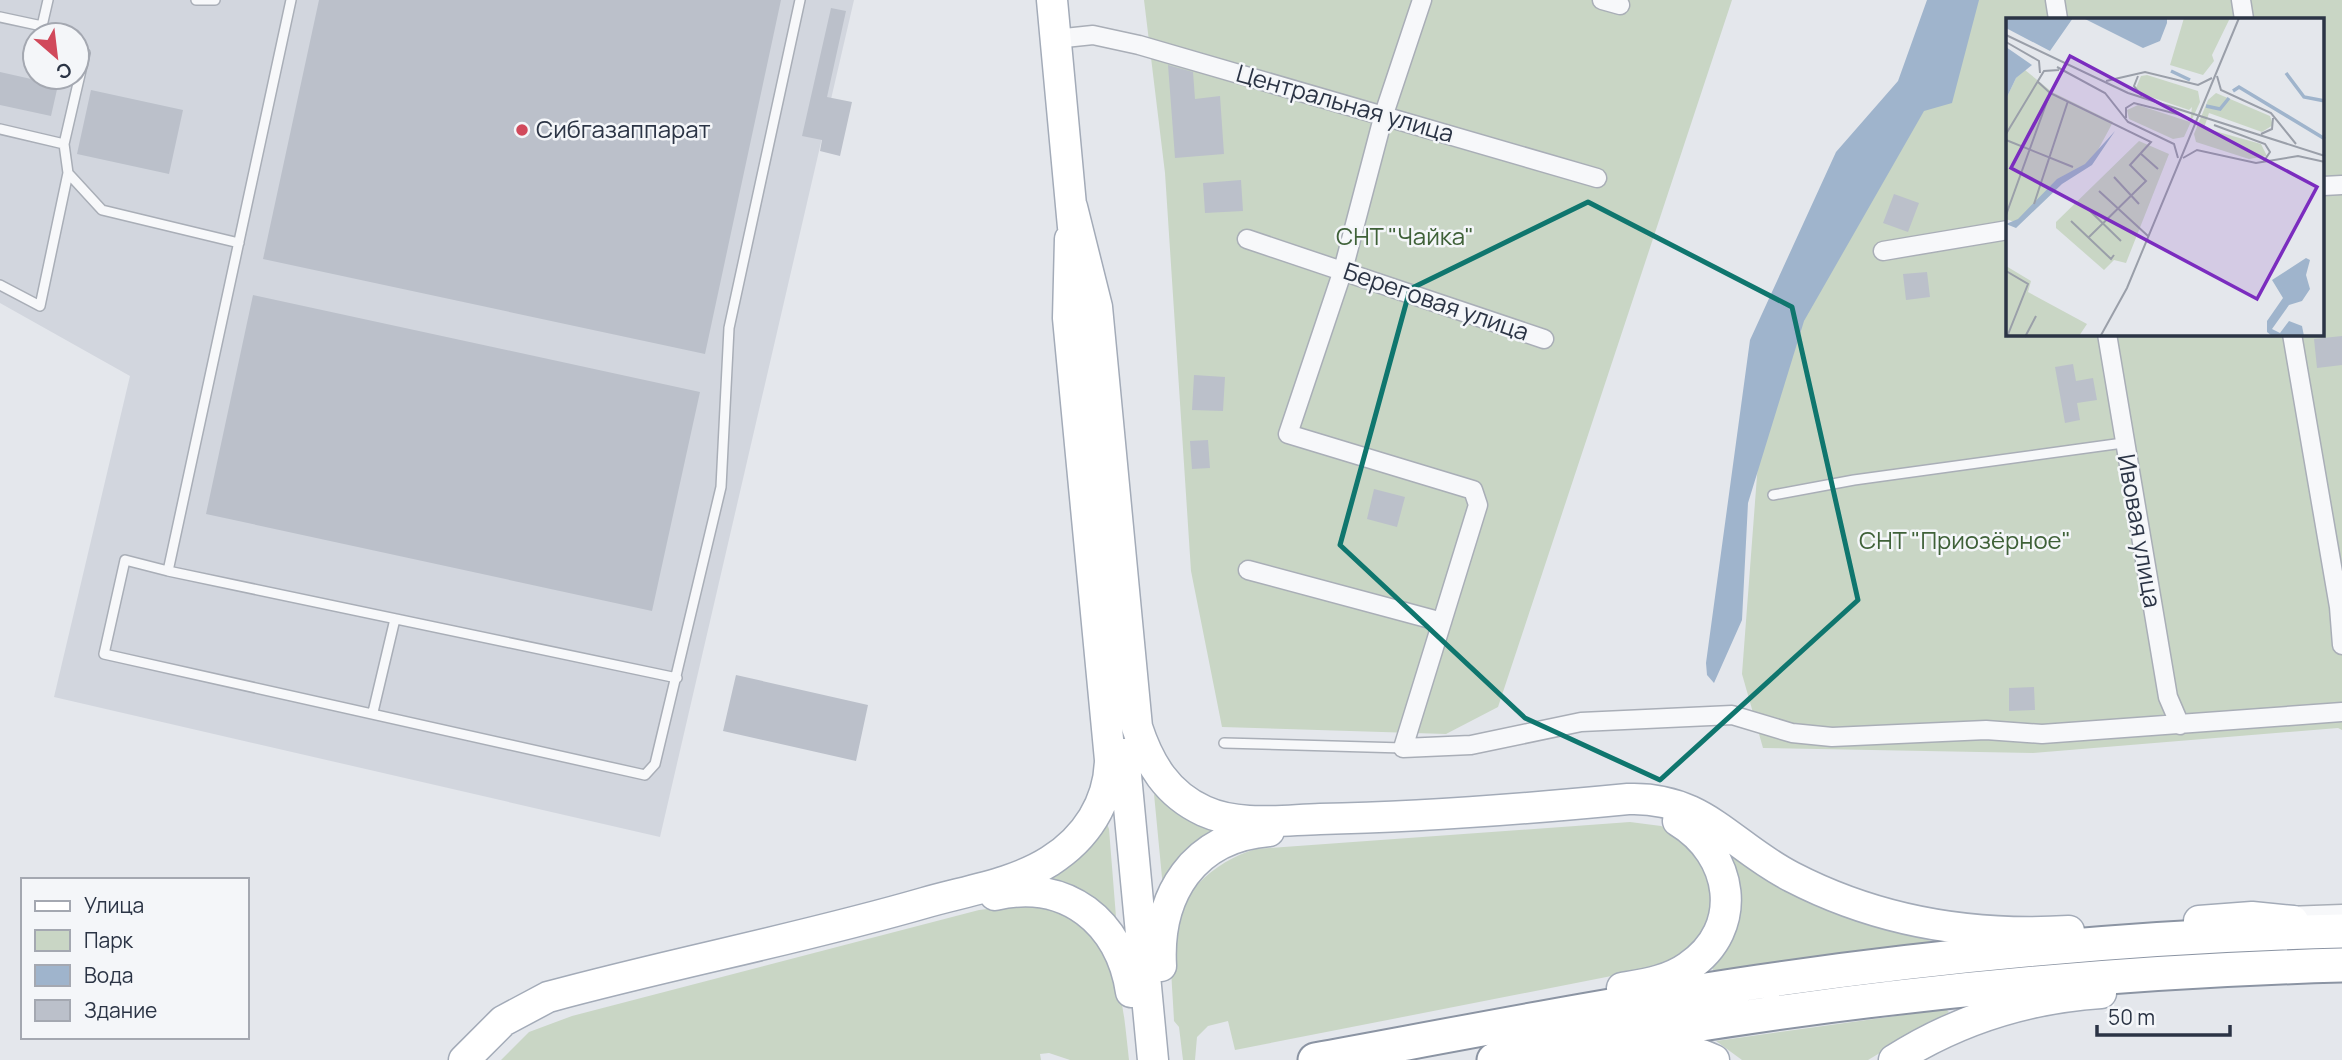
<svg xmlns="http://www.w3.org/2000/svg" width="2342" height="1060" viewBox="0 0 2342 1060" font-family="Manrope,sans-serif">
	<style>
		.built { fill: #d2d6de; fill-rule: evenodd }
		.green { fill: #c9d6c5; fill-rule: evenodd }
		.water { fill: #9fb4cc }
		.building { fill: #bbc0ca }
		.lines { fill: none; stroke-linecap: round; stroke-linejoin: round }
		.lane-casing { stroke: #a9aeb7; stroke-width: 12 }
		.street-casing { stroke: #a9aeb7; stroke-width: 21 }
		.primary-casing { stroke: #a3abb8; stroke-width: 33 }
		.highway-casing { stroke: #8b94a3; stroke-width: 37 }
		.lane { stroke: #f7f8fa; stroke-width: 9 }
		.street { stroke: #f7f8fa; stroke-width: 18 }
		.primary { stroke: #fff; stroke-width: 30 }
		.highway { stroke: #fff; stroke-width: 33 }
		.marked { fill: none; stroke: #0f766e; stroke-width: 5; stroke-linejoin: round }
		.poi-dot { fill: #d1495b; stroke: #f4f6f9; stroke-width: 2.5 }
		.labels { text-anchor: middle; stroke-width: 5; stroke-linejoin: round; paint-order: stroke }
		.street-label { font-size: 24px; fill: #2b3445; stroke: #f4f6f9 }
		.poi-label { font-size: 24px; fill: #2b3445; stroke: #f4f6f9; text-anchor: start }
		.park-label { font-size: 24px; fill: #3f6138; stroke: #f4f6f9 }
		.inset-river { fill: none; stroke: #9fb4cc; stroke-width: 3.5 }
		.inset-road { fill: none; stroke: #9a9fa9; stroke-width: 2 }
		.view { fill: #7b2cbf; fill-opacity: 0.15; stroke: #7b2cbf; stroke-width: 3.5 }
		.inset-edge { fill: none; stroke: #2b3445; stroke-width: 3.5 }
	</style>
	<rect width="100%" height="100%" fill="#e4e7ec"/>
	<!-- built -->
	<path class="built" d="M0,0H854L660,837L54,697L130,376L0,303ZM35,35H77V77H35Z"/>
	<!-- green -->
	<path class="green" d="M1144,0H1732L1498,707L1446,734L1222,727L1191,571L1165,173Z
		M1949,0H2342V730L2338,728L2033,753L1763,748L1742,674L1766,357ZM2008,19H2323V334H2008Z
		M1154,794L1190,821L1220,831L1163,888Z
		M1630,822L1661,826L1673,832L1704,861L1712,902L1704,931L1695,944L1683,954L1652,968L1235,1050L1228,1021L1208,1026L1197,1037L1195,1060H1183L1179,1027L1174,1021C1173,996 1170,970 1171,944C1173,897 1214,861 1256,849Z
		M1107,824L1109,829L1116,917L1050,880L1076,858Z
		M1732,856L1861,920L1938,943L1932,946L1714,971L1712,968C1732,942 1745,916 1739,882C1738,873 1733,864 1732,856Z
		M1020,905C1118,915 1120,978 1129,1060H1070L1049,1053L1040,1054L1041,1060H501L529,1032L572,1016L979,910Z
		M1946,1009L1949,1012L1868,1060H1742L1716,1041Z"/>
	<!-- water -->
	<path class="water" d="M1927,0H1979L1952,103L1924,111L1804,321L1748,503L1742,620L1714,683L1707,675L1706,663L1750,340L1836,152L1898,81Z"/>
	<!-- building -->
	<path class="building" d="M319,0H781L705,354L263,259Z
		M831,8L846,11L827,97L852,102L840,156L820,151L822,140L802,136Z
		M1168,65L1193,72L1195,99L1220,96L1224,154L1175,158Z
		M0,72L58,85L51,116L0,105Z
		M91,90L183,110L169,174L77,154Z
		M1241,180L1243,211L1205,213L1203,183Z
		M1894,194L1919,203L1908,232L1883,223Z
		M1927,272L1930,297L1906,300L1903,274Z
		M253,295L700,392L652,611L206,514Z
		M2342,336V365L2317,368L2314,339Z
		M2073,364L2076,381L2093,378L2097,400L2077,403L2080,420L2065,423L2055,367Z
		M1194,375L1225,377L1223,411L1192,410Z
		M1208,440L1210,468L1192,469L1190,441Z
		M1374,489L1405,497L1397,527L1367,519Z
		M736,675L868,705L856,761L723,731Z
		M2034,687L2035,710L2009,711V688Z"/>
	<g class="lines">
		<!-- lane casing -->
		<g class="lane-casing">
			<path id="lane" d="M48,0L42,26L57,35
				M196,0H215
				M291,0L168,571L125,560L104,654L645,775L655,764L721,487L729,328L800,0
				M0,17L42,26
				M77,48L85,53L64,144L68,173L102,210L239,243
				M0,129L64,144
				M0,285L40,306L68,173
				M1773,495L1854,480L2123,443
				M168,571L677,678
				M373,712L395,619
				M1224,743L1403,748"/>
		</g>
		<!-- street casing -->
		<g class="street-casing">
			<path id="street" d="M1422,0L1384,114L1343,270L1288,434L1473,490L1478,505L1403,748L1471,745L1581,722L1732,715L1792,733L1832,737L1986,730L2042,734L2342,712
				M1602,0L1620,5
				M2055,0L2058,19
				M2241,0L2244,19
				M1055,39L1093,35L1139,45L1597,178
				M2323,186L2342,185
				M1247,239L1544,339
				M1883,251L2008,230
				M2107,334L2168,697L2180,725
				M2292,334L2339,607L2342,645
				M1248,570L1442,622
				M2283,916L2342,914"/>
		</g>
		<!-- primary casing -->
		<g class="primary-casing">
			<path id="primary" d="M1052,0L1073,227
				M1072,207L1097,307L1137,727C1149,764 1167,794 1204,811C1239,827 1282,820 1320,819C1423,817 1525,809 1628,799C1703,796 1731,846 1792,877C1879,922 1972,937 2069,931
				M1124,754L1153,1060
				M995,895C1066,878 1121,922 1131,992
				M2199,921L2252,917L2293,921
				M1161,966C1157,895 1193,837 1269,831
				M1622,988C1645,984 1668,981 1688,967C1746,928 1733,854 1678,821
				M464,1060L503,1021L548,997C673,963 800,939 924,903C965,891 1014,884 1050,861C1086,838 1109,803 1110,760L1068,318L1070,239
				M1585,1060C1628,1053 1673,1040 1714,1060
				M1894,1060C1957,1020 2026,998 2101,993"/>
		</g>
		<!-- highway casing -->
		<g class="highway-casing">
			<path id="highway" d="M1315,1060C1462,1033 1610,1004 1758,982C1950,954 2148,936 2342,931
				M1494,1060C1772,1006 2058,973 2342,965"/>
		</g>
		<!-- lane -->
		<use href="#lane" class="lane"/>
		<!-- street -->
		<use href="#street" class="street"/>
		<!-- primary -->
		<use href="#primary" class="primary"/>
		<!-- highway -->
		<use href="#highway" class="highway"/>
	</g>
	<!-- marked area -->
	<path class="marked" d="M1588,202L1792,307L1858,600L1660,780L1525,718L1340,545L1410,289Z"/>
	<!-- markers -->
	<circle class="poi-dot" cx="522" cy="130" r="7"/>
	<g class="labels">
		<!-- street labels -->
		<g class="street-label">
			<text transform="translate(1345 104) rotate(16)" y="8">Центральная улица</text>
			<text transform="translate(1436 302) rotate(19)" y="8">Береговая улица</text>
			<text transform="translate(2139 531) rotate(80)" y="8">Ивовая улица</text>
		</g>
		<!-- poi labels -->
		<g class="poi-label">
			<text x="536" y="138">Сибгазаппарат</text>
		</g>
		<!-- park labels -->
		<g class="park-label">
			<text x="1405" y="245">СНТ "Чайка"</text>
			<text x="1965" y="549">СНТ "Приозёрное"</text>
		</g>
	</g>
	<!-- overview -->
	<g transform="translate(2006 18)">
		<rect width="318" height="318" fill="#e4e7ec"/>
		<path d="M178,0H224L206,37L208,43L197,57L164,47ZM19,52L46,74L107,104L85,145L51,167L11,205L0,201V81L10,60ZM141,57L192,73L194,84L178,119L167,121L123,101L121,92L132,87L184,104L186,89L183,92L136,76L130,70L135,58ZM210,75L264,98L267,107L256,114L203,95L198,110L255,126L261,138L243,141L190,124L188,116L202,82ZM133,123L163,136L120,245L108,242L98,252L50,210V204ZM0,248L25,263L22,274L81,306L73,318L0,319Z" fill="#c9d6c5"/>
		<path d="M0,0H67L44,33L0,10ZM77,0H161V5L154,23L137,30ZM0,29L26,47L10,60L0,81ZM109,113L86,147L56,166L10,210L0,206L12,201L51,161L79,146ZM300,240L304,242L300,257L304,271L296,283L283,287L266,311L274,315L283,303L296,308L298,318H266L261,314V303L277,280L266,262Z" fill="#9fb4cc"/>
		<path class="inset-river" d="M165,53L184,62M280,55L298,79L319,83M227,73L233,69L319,121M200,88L214,91L223,80"/>
		<path class="inset-road" d="M0,17L122,75L319,138M0,24L33,43L34,55M51,49L99,75L122,104L168,126L172,140M132,58L128,68L136,78M211,58L215,72L265,95L290,126M31,63L44,75L145,124L124,147L140,163L83,219M100,63L139,54L192,67L206,60M120,100V90L128,85L175,97M208,107L259,126L264,134L258,143M0,116L38,53L53,52M255,116L266,111L267,100M0,122L67,149M134,135L152,151M177,140L191,132L250,145L292,138L319,144M108,159L133,186M93,173L142,218M28,186L62,83M81,190L115,223M0,197L44,75M65,203L105,241L108,237M0,253L22,266L1,319M19,319L30,298M94,319L121,270L233,0"/>
		<path class="view" d="M64,38L311,169L251,281L5,150Z"/>
		<rect width="318" height="318" class="inset-edge"/>
	</g>
	<!-- legend -->
	<rect x="21" y="878" width="228" height="161" fill="#f4f6f9" stroke="#a4a8b1" stroke-width="2"/>
	<rect x="35" y="901" width="35" height="10" fill="#ffffff" stroke="#a4a8b1" stroke-width="2"/>
	<text x="84" y="913" font-size="21" fill="#2b3445">Улица</text>
	<rect x="35" y="930" width="35" height="21" fill="#c9d6c5" stroke="#a4a8b1" stroke-width="2"/>
	<text x="84" y="948" font-size="21" fill="#2b3445">Парк</text>
	<rect x="35" y="965" width="35" height="21" fill="#9fb4cc" stroke="#a4a8b1" stroke-width="2"/>
	<text x="84" y="983" font-size="21" fill="#2b3445">Вода</text>
	<rect x="35" y="1000" width="35" height="21" fill="#bbc0ca" stroke="#a4a8b1" stroke-width="2"/>
	<text x="84" y="1018" font-size="21" fill="#2b3445">Здание</text>
	<!-- north arrow -->
	<g transform="translate(56 56) rotate(152)"><circle r="33" fill="#f4f6f9" stroke="#a4a8b1" stroke-width="2"/>
	<path d="M0-5L12 26L0 18L-12 26Z" fill="#d1495b"/>
	<text y="-10" font-size="19" font-weight="bold" text-anchor="middle" fill="#2b3445">С</text>
	</g>
	<!-- scale -->
	<path d="M2097 1025v10h133v-10" fill="none" stroke="#2b3445" stroke-width="3.5"/>
	<text x="2108" y="1025" font-size="21" fill="#2b3445" stroke="#f4f6f9" stroke-width="5" paint-order="stroke">50 m</text>
</svg>
